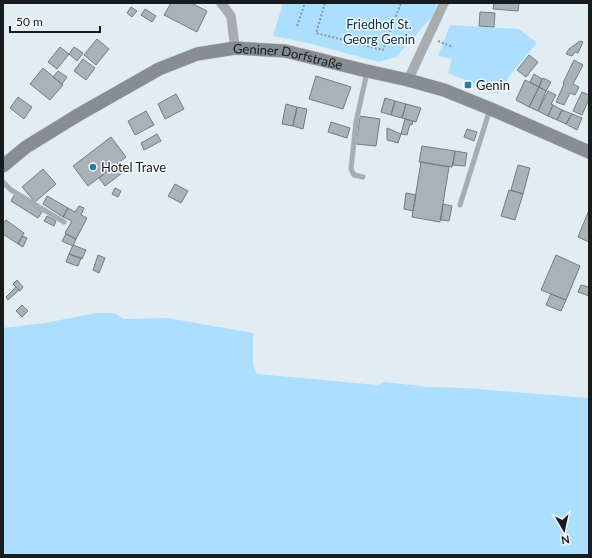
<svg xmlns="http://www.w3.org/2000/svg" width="592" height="558" viewBox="0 0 592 558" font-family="Lato,sans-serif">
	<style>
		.green { fill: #acdefd }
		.building { fill: #a8b2b8; stroke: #737c82 }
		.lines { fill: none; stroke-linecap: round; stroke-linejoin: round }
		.lane-casing { stroke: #bec7cd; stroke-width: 5.5 }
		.street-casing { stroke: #bec7cd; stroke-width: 10 }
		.secondary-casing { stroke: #bec7cd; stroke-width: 14 }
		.path { stroke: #8d9599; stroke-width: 2; stroke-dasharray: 2 2; stroke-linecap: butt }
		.lane { stroke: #a7acaf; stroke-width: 4.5 }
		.street { stroke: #a7acaf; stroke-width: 9 }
		.secondary { stroke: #878d91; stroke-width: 13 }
		.poi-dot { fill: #237dab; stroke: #f3f9fd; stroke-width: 1.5 }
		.labels { text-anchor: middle; stroke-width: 3; stroke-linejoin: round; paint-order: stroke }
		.park-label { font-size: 13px; fill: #063147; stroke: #f3f9fd }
		.street-label { font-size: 13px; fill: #181b1e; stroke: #f3f9fd }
		.poi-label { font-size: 13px; fill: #181b1e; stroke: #f3f9fd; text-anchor: start }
	</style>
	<rect width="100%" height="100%" fill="#e2edf3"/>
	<!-- green -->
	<path class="green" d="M283,3H437L432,17L396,57L379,62L308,43L273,36Z
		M450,25L519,29L537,43L513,71L498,94L448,73L452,59L438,56Z
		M96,313H114L124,319L168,318L253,333V365L257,374L377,385L385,382L429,387L465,388L589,398V555H3V328L45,323Z"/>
	<!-- building -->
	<path class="building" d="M171,3H191L207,11L197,32L164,15Z
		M494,3H519L518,11L493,9Z
		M131,7L137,11L132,17L127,13Z
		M145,9L156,16L152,22L141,15Z
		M480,12L495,13L494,27L479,26Z
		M97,39L109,49L96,65L84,55Z
		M580,41L583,42L578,53L575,52L572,56L566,54L569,49Z
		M60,47L69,54L57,69L48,62Z
		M74,47L83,53L77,61L69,54Z
		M529,55L538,62L526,77L517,70Z
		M83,59L95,68L86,80L74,71Z
		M574,60L583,65L573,84L579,87L575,95L570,93L564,105L556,102L564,84L563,83Z
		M43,68L63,85L50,100L30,84Z
		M58,71L67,77L62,84L53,77Z
		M534,74L542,79L539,87L530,82Z
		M316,76L351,87L343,109L309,99Z
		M543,78L551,82L546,91L539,87Z
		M525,80L539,87L529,107L516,100Z
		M539,87L546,91L538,111L529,107Z
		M548,91L556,95L551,104L553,105L548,116L538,111Z
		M582,92L589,95V99L582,115L573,111Z
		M176,94L184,109L165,119L158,104Z
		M18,97L32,107L24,119L10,108Z
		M385,98L395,101L391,115L381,112Z
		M395,101L406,104L402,118L391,115Z
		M286,104L297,107L293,126L282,124Z
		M406,104L421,108L416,122L402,118Z
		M553,105L562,110L557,120L548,116Z
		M297,107L307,109L303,129L293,126Z
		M562,110L572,114L566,124L557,120Z
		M146,111L154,125L135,135L128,121Z
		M572,114L582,118L577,130L566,124Z
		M360,116L380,119L376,146L356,144Z
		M405,119L413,121L412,125L410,124L407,135L401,134Z
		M331,122L350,128L347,138L328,132Z
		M387,128L401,134L398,143L387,140Z
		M467,129L477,132L474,141L464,137Z
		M157,134L161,141L144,150L141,143Z
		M111,137L126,157L88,186L73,166Z
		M422,146L455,151L452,167L419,162Z
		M455,151L467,153L465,166L453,165Z
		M421,162L449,167L440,222L412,217Z
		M115,165L122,173L105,186L99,178Z
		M518,165L530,168L523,194L511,190Z
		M43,169L56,184L35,202L22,187Z
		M175,184L188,191L181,203L168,196Z
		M115,188L121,191L118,197L112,194Z
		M509,190L523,194L515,220L501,216Z
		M406,193L416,195L413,211L404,209Z
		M15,194L42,212L38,218L11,201Z
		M47,196L68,208L63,217L43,204Z
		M443,204L452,206L449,221L441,220Z
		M79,206L84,208L81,215L87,218L76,239L65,233L72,221L63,217L68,208L75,212Z
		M589,210V242L578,237Z
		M47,216L56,221L54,226L44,221Z
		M6,220L24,233L18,244L3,234V224Z
		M66,234L76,239L73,246L62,241Z
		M22,236L27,238L23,247L18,244Z
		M73,245L86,250L82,259L69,254Z
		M69,254L81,258L78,266L66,262Z
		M98,255L105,258L99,273L93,270Z
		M556,255L580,266L566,300L541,290Z
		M17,280L23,287L20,291L13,284Z
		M581,285L589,287V296L578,292Z
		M16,287L19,290L8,300L6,297Z
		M551,294L566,300L561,311L546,305Z
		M22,305L28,311L22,317L16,311Z"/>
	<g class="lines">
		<!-- lane casing -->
		<g class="lane-casing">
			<path id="lane" d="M363,177L354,175L351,169L356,122L367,72
				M3,182L11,190L64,222
				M460,205L490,109"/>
		</g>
		<!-- street casing -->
		<g class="street-casing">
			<path id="street" d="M221,3L231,16L235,48
				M408,80L444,3"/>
		</g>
		<!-- secondary casing -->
		<g class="secondary-casing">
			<g id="secondary">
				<path id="s1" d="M3,166L26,147L78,115L159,69L197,54L235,48L285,51L367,71L408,80L444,90L491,109L589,152"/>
			</g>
		</g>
		<!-- path -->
		<path class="path" d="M325,3L316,33L383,50L401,3
			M297,26L305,3
			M438,41L453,47"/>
		<!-- lane -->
		<use href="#lane" class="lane"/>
		<!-- street -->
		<use href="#street" class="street"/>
		<!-- secondary -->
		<use href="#secondary" class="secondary"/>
	</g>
	<!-- markers -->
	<g class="poi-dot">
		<rect x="464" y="81" width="8" height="8" rx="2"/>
		<circle cx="93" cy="167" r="4"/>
	</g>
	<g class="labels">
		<!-- park labels -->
		<g class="park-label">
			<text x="379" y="29">Friedhof St.<tspan x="379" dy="15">Georg Genin</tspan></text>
		</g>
		<!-- street labels -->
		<g class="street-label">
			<text dy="5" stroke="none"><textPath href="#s1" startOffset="317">Geniner Dorfstraße</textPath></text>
		</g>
		<!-- poi labels -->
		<g class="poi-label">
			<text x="476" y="90">Genin</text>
			<text x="101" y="172">Hotel Trave</text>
		</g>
	</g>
	<!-- border -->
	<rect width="592" height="558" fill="none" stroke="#181b1e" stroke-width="8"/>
	<!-- north arrow -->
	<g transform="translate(564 530) rotate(171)" stroke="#f3f9fd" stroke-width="3" paint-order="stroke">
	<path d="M0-3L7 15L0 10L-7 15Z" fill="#181b1e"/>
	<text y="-6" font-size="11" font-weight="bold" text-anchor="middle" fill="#181b1e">N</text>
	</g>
	<!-- scale -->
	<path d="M10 26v6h90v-6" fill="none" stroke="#181b1e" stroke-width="2"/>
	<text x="16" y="26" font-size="12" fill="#181b1e" stroke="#f3f9fd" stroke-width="3" paint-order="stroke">50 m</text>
</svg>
